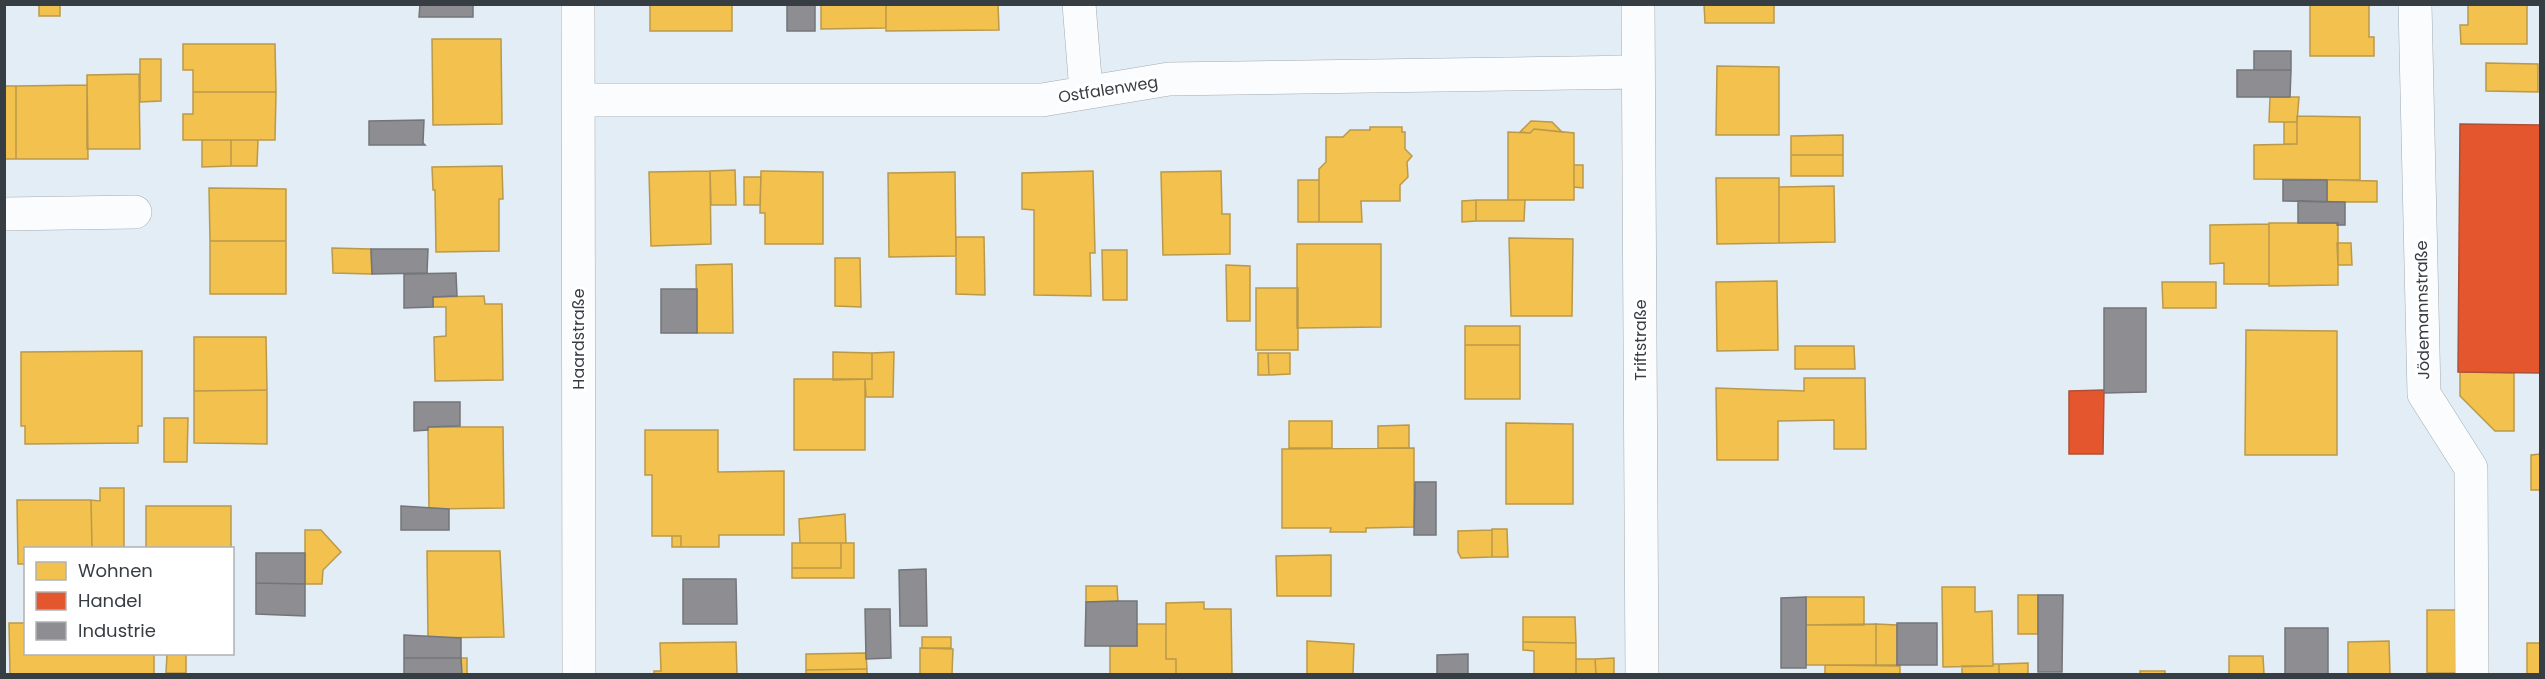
<svg xmlns="http://www.w3.org/2000/svg" width="2545" height="679" viewBox="0 0 2545 679" font-family="Poppins,sans-serif">
	<style>
		.homes { fill: #f2c14e; stroke: #ba994b; stroke-width: 1.5 }
		.shops { fill: #e4572e; stroke: #b04f34; stroke-width: 1.5 }
		.industry { fill: #8d8d92; stroke: #73757a; stroke-width: 1.5 }
		.lines { fill: none; stroke-linecap: round; stroke-linejoin: round }
		.street-casing { stroke: #a4acb2; stroke-width: 34 }
		.street { stroke: #fbfcfe; stroke-width: 33 }
		.labels { text-anchor: middle; stroke-width: 6; stroke-linejoin: round; paint-order: stroke }
		.street-label { font-size: 16px; fill: #363d43; stroke: #fff }
	</style>
	<rect width="100%" height="100%" fill="#e3edf5"/>
	<!-- homes -->
	<path class="homes" d="M39,4H60V16H39Z
		M650,4H732V31H650Z
		M821,4H886V28L821,29Z
		M886,4H998L999,30L886,31Z
		M1704,4H1774V23H1705Z
		M2310,4H2369V37H2374V56H2310Z
		M2468,4H2527V44H2461L2460,25H2468Z
		M432,39H501L502,124L433,125Z
		M183,44H275L276,92H193V70H183Z
		M140,59H161V101L140,102Z
		M2486,63L2538,64V92L2486,91Z
		M1717,66L1779,67V135H1716Z
		M139,74L140,149H87V75Z
		M87,75L88,159H16V86L87,85Z
		M4,86H16V159H4Z
		M193,92H276L275,140H183V114H193Z
		M2270,97H2299L2297,122H2269Z
		M2297,116L2360,117V180L2254,179V145L2297,144Z
		M1531,121L1552,122L1562,132L1534,129L1530,133L1520,132Z
		M2284,122H2297V144H2284Z
		M1370,127H1402V132H1405V149L1412,156L1407,162L1408,177L1400,185V201H1361L1362,222H1319V169L1326,162V137H1343L1350,130H1370Z
		M1534,129L1574,133V200H1508V132L1530,133Z
		M1843,135V155H1791V136Z
		M202,140H231V166L202,167Z
		M231,140H258L257,166H231Z
		M1791,155H1843V176H1791Z
		M1574,165H1583V188L1574,187Z
		M502,166L503,199H499V251L436,252L435,190H433L432,167Z
		M735,170L736,205H711L710,171Z
		M710,171L711,244L651,246L649,172Z
		M761,171L823,172V244H765V213H760Z
		M1093,171L1095,253H1090L1091,296L1034,295V210L1022,209V173Z
		M1221,171L1222,214H1230V254L1163,255L1161,172Z
		M955,172L956,256L889,257L888,173Z
		M744,177H761L760,205H744Z
		M1716,178H1779V243L1717,244Z
		M1298,180H1319V222H1298Z
		M2327,180L2377,181V202H2327Z
		M1834,186L1835,242L1779,243V187Z
		M209,188L286,189V241H210Z
		M1476,200V221L1462,222V201Z
		M1476,200H1525L1524,221H1476Z
		M2269,223H2338V285L2269,286Z
		M2269,224V284H2224V263L2210,264V225Z
		M956,237H984L985,295L956,294Z
		M1509,238L1573,239L1572,316H1511Z
		M210,241H286V294H210Z
		M2337,243H2351L2352,265H2338Z
		M1297,244H1381V327L1297,328Z
		M332,248L371,249L372,274L333,273Z
		M1102,250H1127V300H1103Z
		M835,258H860L861,307L835,306Z
		M732,264L733,333H697L696,265Z
		M1226,265L1250,266V321H1227Z
		M1777,281L1778,350L1717,351L1716,282Z
		M2162,282H2216V308H2163Z
		M1256,288H1298V350H1256Z
		M484,296L485,304H502L503,380L435,381L434,337L446,336V307H433V297Z
		M1465,326H1520V345H1465Z
		M2246,330L2337,331V455H2245Z
		M194,337H266L267,390L194,391Z
		M1465,345H1520V399H1465Z
		M1795,346H1854L1855,369H1795Z
		M142,351V426H138V443L25,444V426H21V352Z
		M833,352L872,353V379L833,380Z
		M894,352L893,397H866L865,379H872V353Z
		M1258,353H1268L1269,375H1258Z
		M1268,353H1290V374L1269,375Z
		M2460,372L2514,373V431H2495L2460,396Z
		M1804,378H1865L1866,449H1834V420L1778,421V460H1717L1716,388L1804,391Z
		M794,379H865V450H794Z
		M267,390V444L194,443V391Z
		M164,418H188L187,462H164Z
		M1289,421H1332V448H1289Z
		M1506,423L1573,424V504H1506Z
		M1409,425V448H1378V426Z
		M428,427H503L504,508L429,509Z
		M645,430H718V472L784,471V535H719V547H681V536H652V475H645Z
		M1414,448V527L1366,528V532H1330L1331,528H1282V449Z
		M2540,454V490H2531V455Z
		M100,488H124V548H92L91,500L100,501Z
		M17,500H91L92,548H26V564H18Z
		M146,506H231V548H146Z
		M845,514L846,543H800L799,519Z
		M1492,529H1507L1508,557H1492Z
		M305,530H321L341,552L323,570L322,584H305Z
		M1492,530V557L1461,558L1458,552V531Z
		M672,536H681V547H672Z
		M792,543H841V568H792Z
		M841,543H854V578H792V568H841Z
		M427,551H500L504,637L428,638Z
		M1331,555V596H1277L1276,556Z
		M1086,586H1117L1118,602H1086Z
		M1942,587H1975V612L1992,611L1993,666L1943,667Z
		M2018,595H2038V634H2018Z
		M1806,597H1864V625H1806Z
		M1204,602V609H1231L1232,674H1176V659H1166V603Z
		M2427,610H2456V673H2427Z
		M1523,617H1575L1576,643L1523,642Z
		M9,623H26V654H154V674H203H10Z
		M1136,624H1166V659H1176V674H1110V646H1137Z
		M1876,624V665H1806V625Z
		M1876,624L1897,625V665H1876Z
		M922,637H951V648H922Z
		M1307,641L1354,644L1353,674H1307Z
		M2389,641L2390,674H2348V642Z
		M736,642L737,674H654V671H661L660,643Z
		M1523,642L1576,643V674H1534V651L1523,650Z
		M2527,643H2540V674H2527Z
		M920,648L953,649L952,674H920Z
		M866,653L867,669L806,670V654Z
		M167,654H186V673H166Z
		M2229,656H2263L2264,674H2229Z
		M461,658H467V674H476H461Z
		M1614,658V674H1596L1595,659Z
		M1576,659H1595L1596,674H1576Z
		M2028,663V674H1999V664Z
		M1993,664H1999V674H1962V666H1993Z
		M1825,665L1900,666V674H1825Z
		M867,669V674H806V670Z
		M2140,671H2165V674H2140Z"/>
	<!-- shops -->
	<path class="shops" d="M2460,124L2540,125V373L2458,372Z
		M2104,390L2103,454H2069V391Z"/>
	<!-- industry -->
	<path class="industry" d="M420,4H473V17H419Z
		M787,4H815V31H787Z
		M2254,51H2291V70H2254Z
		M2237,70H2291L2290,97H2237Z
		M424,120L423,143L425,145H369V121Z
		M2283,180H2327V202L2283,201Z
		M2298,201L2345,202V225H2337L2338,223H2298Z
		M371,249H428L427,273L372,274Z
		M456,273L457,296L433,297V307L404,308V274Z
		M661,289H697V333H661Z
		M2104,308H2146V392L2104,393Z
		M414,402H460V426L428,427V430L414,431Z
		M1415,482H1436V535H1414Z
		M401,506L449,509V530H401Z
		M256,553H305V584L256,583Z
		M926,569L927,626H900L899,570Z
		M683,579H736L737,624H683Z
		M256,583L305,584V616L256,614Z
		M2038,595H2063L2062,672H2038Z
		M1806,597V668H1781V598Z
		M1117,601H1137V646H1085L1086,602Z
		M865,609H890L891,658L866,659Z
		M1897,623H1937V665H1897Z
		M2285,628H2328V674H2285Z
		M404,635L461,638V658H404Z
		M1468,654V674H1437V655Z
		M404,658H461L462,674H404Z"/>
	<g class="lines">
		<!-- street casing -->
		<g class="street-casing">
			<path id="street" d="M578,4L579,674
				M1079,4L1086,91
				M1638,4L1642,674
				M2415,4L2424,394L2471,468L2472,674
				M579,100H1042L1169,79L1638,72
				M4,214L135,212"/>
		</g>
		<!-- street -->
		<use href="#street" class="street"/>
	</g>
	<g class="labels">
		<!-- street labels -->
		<g class="street-label">
			<text transform="translate(1108 89) rotate(-9)" y="6">Ostfalenweg</text>
			<text transform="translate(2422 310) rotate(-91)" y="6">Jödemannstraße</text>
			<text transform="translate(578 339) rotate(-90)" y="6">Haardstraße</text>
			<text transform="translate(1640 340) rotate(-90)" y="6">Triftstraße</text>
		</g>
	</g>
	<!-- border -->
	<rect width="2545" height="679" fill="none" stroke="#363d43" stroke-width="12"/>
	<!-- legend -->
	<rect x="24" y="547" width="210" height="108" fill="#ffffff" stroke="#afb1b4" stroke-width="1.5"/>
	<rect x="36" y="562" width="30" height="18" fill="#f2c14e" stroke="#afb1b4" stroke-width="1.5"/>
	<text x="78" y="577" font-size="18" fill="#363d43">Wohnen</text>
	<rect x="36" y="592" width="30" height="18" fill="#e4572e" stroke="#afb1b4" stroke-width="1.5"/>
	<text x="78" y="607" font-size="18" fill="#363d43">Handel</text>
	<rect x="36" y="622" width="30" height="18" fill="#8d8d92" stroke="#afb1b4" stroke-width="1.5"/>
	<text x="78" y="637" font-size="18" fill="#363d43">Industrie</text>
</svg>
